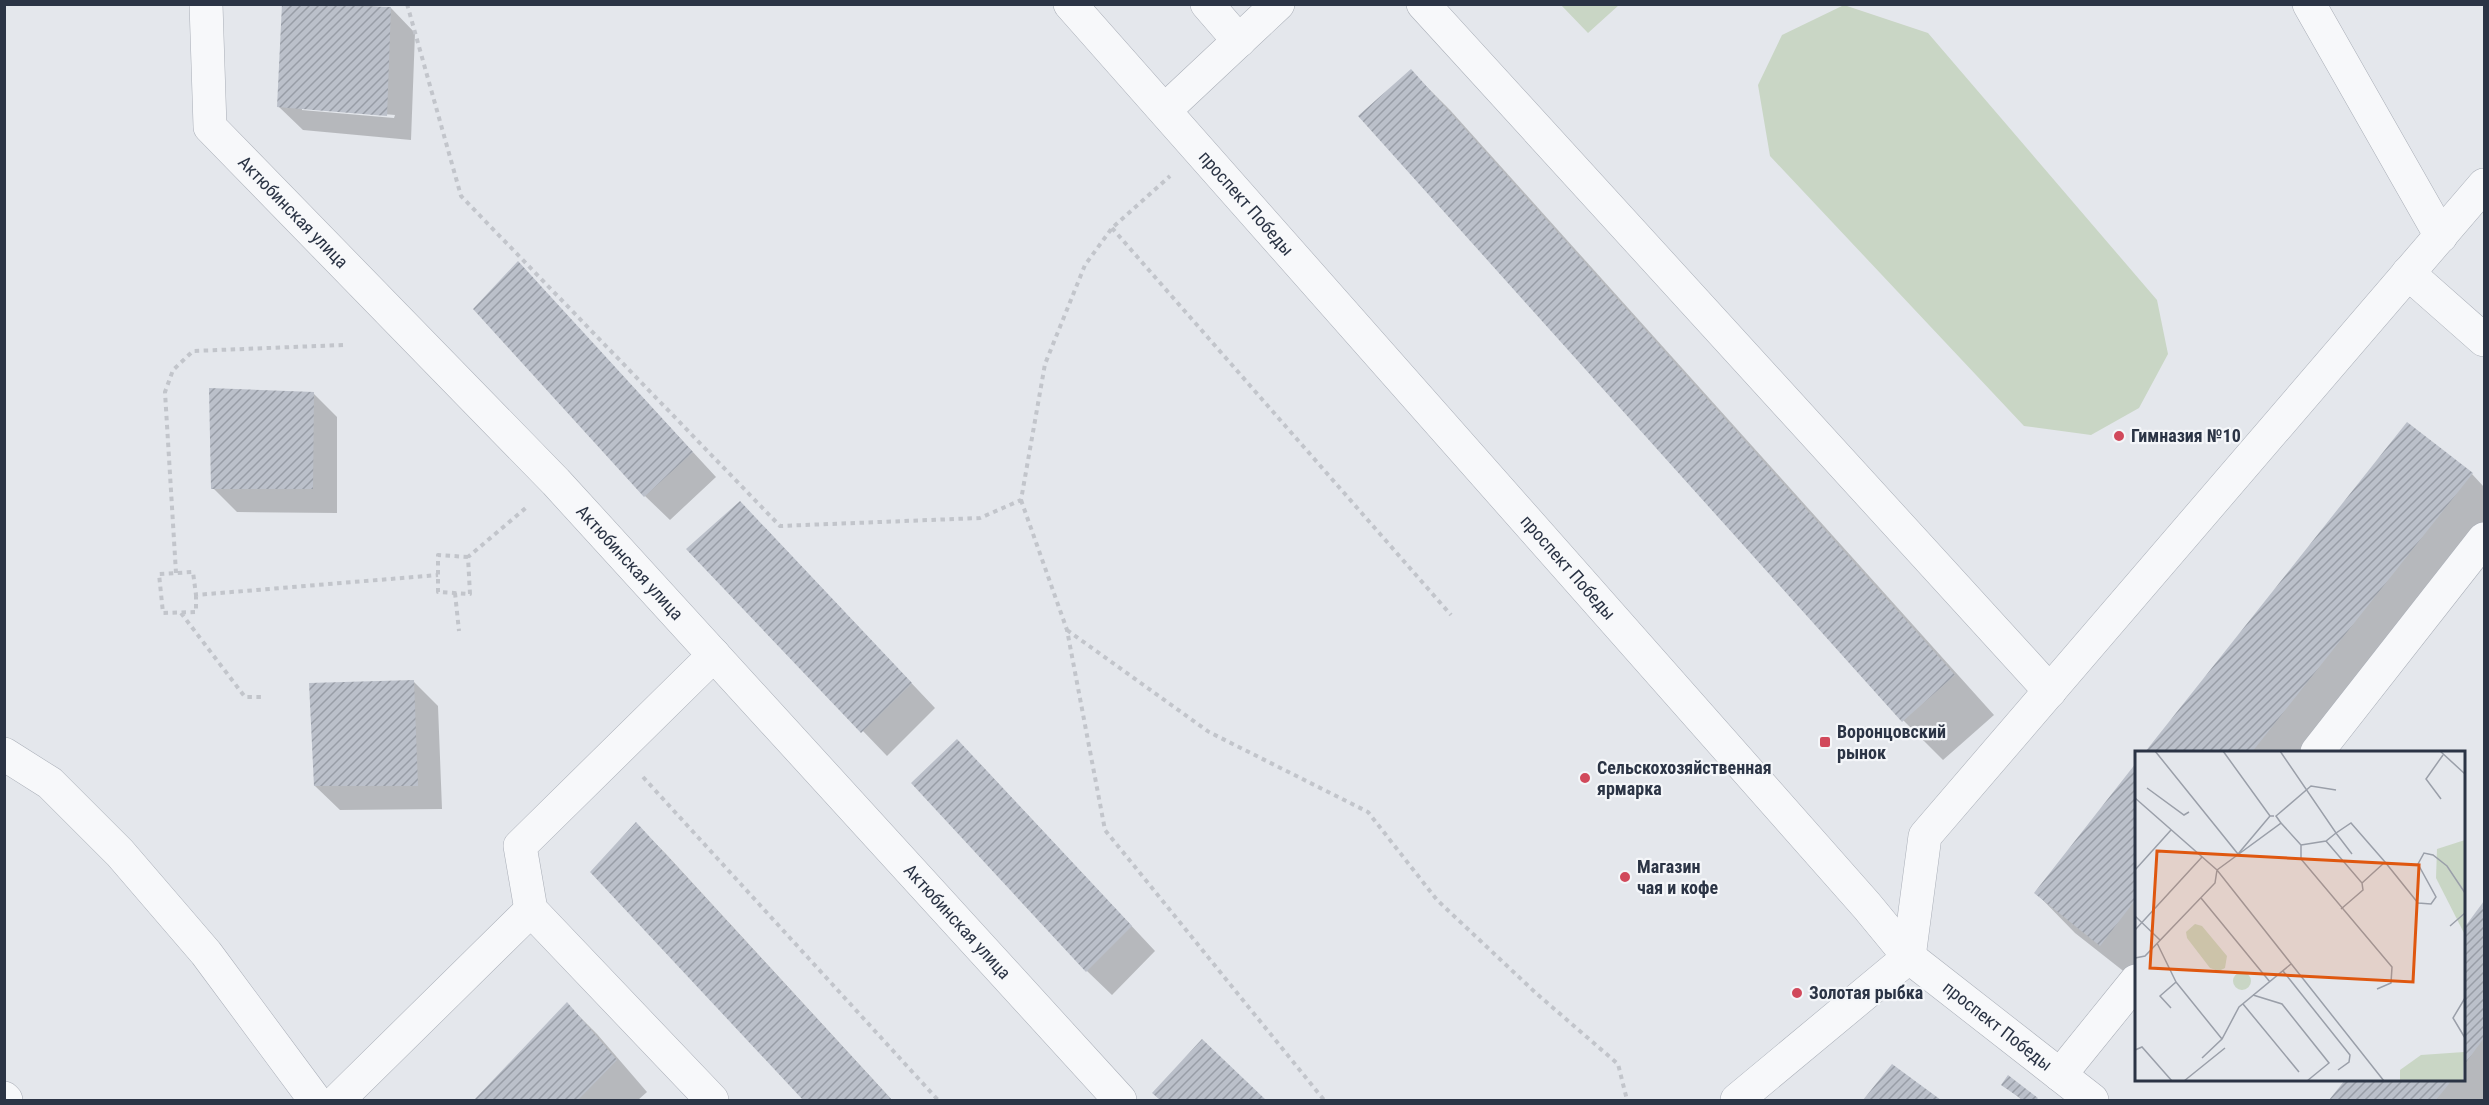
<svg xmlns="http://www.w3.org/2000/svg" width="2489" height="1105" viewBox="0 0 2489 1105" font-family="'Roboto Condensed',sans-serif">
	<style>
		.pitch { fill: #c9d6c5 }
		.shadow { fill: #0003; fill-rule: evenodd }
		.building { fill: url(#building-hatch) }
		.lines { fill: none; stroke-linecap: round; stroke-linejoin: round }
		.minor-casing { stroke: #a9aeb7; stroke-width: 34 }
		.path { stroke: #c2c5cb; stroke-width: 4; stroke-dasharray: 4.5 4.5; stroke-linecap: butt }
		.minor { stroke: #f7f8fa; stroke-width: 33 }
		.poi-dot { fill: #d1495b; stroke: #f4f6f9; stroke-width: 2 }
		.labels { text-anchor: middle; stroke-width: 4.5; stroke-linejoin: round; paint-order: stroke }
		.street-label { font-size: 18px; fill: #2b3445; stroke: #f4f6f9 }
		.poi-label { font-size: 18px; font-weight: bold; fill: #2b3445; stroke: #f4f6f9; text-anchor: start }
		.inset-road { fill: none; stroke: #9a9fa9; stroke-width: 1.5 }
		.view { fill: #df570f; fill-opacity: 0.15; stroke: #df570f; stroke-width: 3 }
		.inset-edge { fill: none; stroke: #2b3445; stroke-width: 3 }
	</style>
	<defs>
		<pattern id="building-hatch" width="6" height="6" patternUnits="userSpaceOnUse" patternTransform="scale(1.5)"><rect width="6" height="6" fill="#bbc0ca"/><path d="M-1 1l2-2M0 6l6-6M5 7l2-2" fill="none" stroke="#989da6"/></pattern>
	</defs>
	<rect width="100%" height="100%" fill="#e4e7ec"/>
	<!-- pitch -->
	<path class="pitch" d="M1561,5H1619L1588,33Z
		M1844,5L1928,33L2157,300L2168,354L2139,408L2091,435L2024,426L1770,156L1758,85L1782,35Z"/>
	<!-- shadow -->
	<path class="shadow" d="M284,4H349L391,8L415,33L411,140L303,130L278,106ZM302,107L395,115L394,118L302,110Z
		M1411,71L1450,110L1994,715L1943,760L1904,721L1360,116Z
		M518,263L716,477L670,520L645,496Z
		M313,393L337,417V513L237,512L213,488Z
		M2407,424L2472,474L2484,487V548L2323,752H2147Z
		M764,527L935,708L887,756L688,549Z
		M414,682L438,706L442,809L340,810L315,786Z
		M981,765L1155,951L1112,995L1087,971Z
		M2136,766V981L2075,933L2036,893Z
		M636,824L666,854L892,1100H805L592,872Z
		M2484,903V1100H2331L2347,1080H2464V930Z
		M567,1004L597,1034L647,1092L638,1100H476Z
		M1202,1041L1264,1100H1162L1154,1093Z
		M1892,1066L1938,1100H1865Z
		M2003,1085L2037,1099L2039,1100H2022Z"/>
	<!-- building -->
	<path class="building" d="M282,4L391,7L387,116L277,107Z
		M1411,69L1955,675L1902,722L1358,116Z
		M518,261L693,452L644,497L473,309Z
		M209,388L314,392L313,489H211Z
		M2407,422L2473,473L2252,752H2145Z
		M740,501L912,683L861,733L686,549Z
		M414,680L418,786H314L309,683Z
		M957,739L1132,926L1086,972L911,783Z
		M2136,763V899L2100,946L2034,893Z
		M636,822L892,1100H803L590,872Z
		M2484,901V1038L2464,1065V928Z
		M567,1002L617,1060L578,1100H474Z
		M1202,1039L1266,1100H1160L1152,1093Z
		M1892,1064L1941,1100H1863Z
		M2008,1075L2038,1098L2036,1100H2023L2001,1085Z
		M2345,1080H2452L2436,1100H2329Z"/>
	<g class="lines">
		<!-- minor casing -->
		<g class="minor-casing">
			<g id="minor">
				<path id="s1" d="M206,4L210,127L556,482L1120,1100"/>
				<path id="s2" d="M1070,4L1867,906L1909,957L2092,1100"/>
				<path d="M1207,4L1239,41"/>
				<path d="M1423,4L2050,691"/>
				<path d="M2309,4L2441,236"/>
				<path d="M1165,110L1278,4"/>
				<path d="M2408,273L2484,340"/>
				<path d="M2317,752L2484,539"/>
				<path d="M4,754L50,783L120,853L206,953L315,1100"/>
				<path d="M1909,957L1925,836L2484,185"/>
				<path d="M2060,1075L2136,981"/>
				<path d="M4,1098L6,1100"/>
				<path d="M338,1100L531,910"/>
				<path d="M712,1100L531,910L520,846L714,655"/>
				<path d="M1737,1100L1909,957"/>
			</g>
		</g>
		<!-- path -->
		<path class="path" d="M407,4L461,196L780,526L980,518L1021,500L1045,364L1085,265L1112,228L1170,176
			M1112,228L1451,615
			M1021,500L1067,630L1105,830L1324,1100
			M468,557L438,555V592L470,594L468,557L528,506
			M176,573L165,392L173,370L193,351L343,345
			M455,593L459,631
			M196,595V612L163,613L159,574L193,572L196,595L438,575
			M181,613L245,697H262
			M1067,630L1209,732L1368,812L1437,900L1537,994L1618,1064L1627,1100
			M643,777L938,1100"/>
		<!-- minor -->
		<use href="#minor" class="minor"/>
	</g>
	<!-- markers -->
	<g class="poi-dot">
		<circle cx="2119" cy="436" r="6"/>
		<rect x="1819" y="736" width="12" height="12" rx="3"/>
		<circle cx="1585" cy="778" r="6"/>
		<circle cx="1625" cy="877" r="6"/>
		<circle cx="1797" cy="993" r="6"/>
	</g>
	<g class="labels">
		<!-- street labels -->
		<g class="street-label">
			<text dy="6" stroke="none"><textPath href="#s2" startOffset="266">проспект Победы</textPath></text>
			<text dy="6" stroke="none"><textPath href="#s1" startOffset="242">Актюбинская улица</textPath></text>
			<text dy="6" stroke="none"><textPath href="#s1" startOffset="728">Актюбинская улица</textPath></text>
			<text dy="6" stroke="none"><textPath href="#s2" startOffset="752">проспект Победы</textPath></text>
			<text dy="6" stroke="none"><textPath href="#s1" startOffset="1214">Актюбинская улица</textPath></text>
			<text dy="6" stroke="none"><textPath href="#s2" startOffset="1382">проспект Победы</textPath></text>
		</g>
		<!-- poi labels -->
		<g class="poi-label">
			<text x="2131" y="442">Гимназия №10</text>
			<text x="1837" y="738">Воронцовский<tspan x="1837" dy="21">рынок</tspan></text>
			<text x="1597" y="774">Сельскохозяйственная<tspan x="1597" dy="21">ярмарка</tspan></text>
			<text x="1637" y="873">Магазин<tspan x="1637" dy="21">чая и кофе</tspan></text>
			<text x="1809" y="999">Золотая рыбка</text>
		</g>
	</g>
	<!-- overview -->
	<g transform="translate(2135 751)">
		<rect width="330" height="330" fill="#e4e7ec"/>
		<path d="M330,89V184L301,127L302,98Z" fill="#c9d6c5"/>
		<path d="M329,301L328,330L265,329V319L286,304Z" fill="#c9d6c5"/>
		<path d="M60,173L67,175L92,205L90,217L84,220L75,217L52,187L51,181ZM98 230a9 9 0 1 1 18 0a9 9 0 1 1-18 0Z" fill="#c9d6c5"/>
		<path class="inset-road" d="M20,0L103,103L135,65M88,0L135,65H139M145,0L201,82L216,72L250,111L227,132M305,0L330,23M12,37L49,64L54,61M0,47L82,119L249,330M306,48L291,28L308,4M146,72L166,94V108L257,216L256,232L242,238M191,90L227,132L228,139L206,158M166,94L191,90L201,82L217,103M250,111L283,152L296,153L301,146L283,113L289,102L298,104L312,115L330,142M0,119L36,79M82,119L146,72L141,65L176,35L201,39M66,147L135,231M0,165L25,189M315,175L330,162M0,179L67,106M22,192L41,231L25,245L36,257M0,207L10,205L80,132L82,119M148,220L215,304L214,311L203,319M41,231L87,288M118,244L147,253L194,312L172,330M330,247L318,267L330,287M108,253L164,321M0,299L7,296L37,330M67,307L87,288L104,256L156,213M49,330L90,297"/>
		<path class="view" d="M22,100L284,114L278,231L15,217Z"/>
		<rect width="330" height="330" class="inset-edge"/>
	</g>
	<!-- border -->
	<rect width="2489" height="1105" fill="none" stroke="#2b3445" stroke-width="12"/>
</svg>
